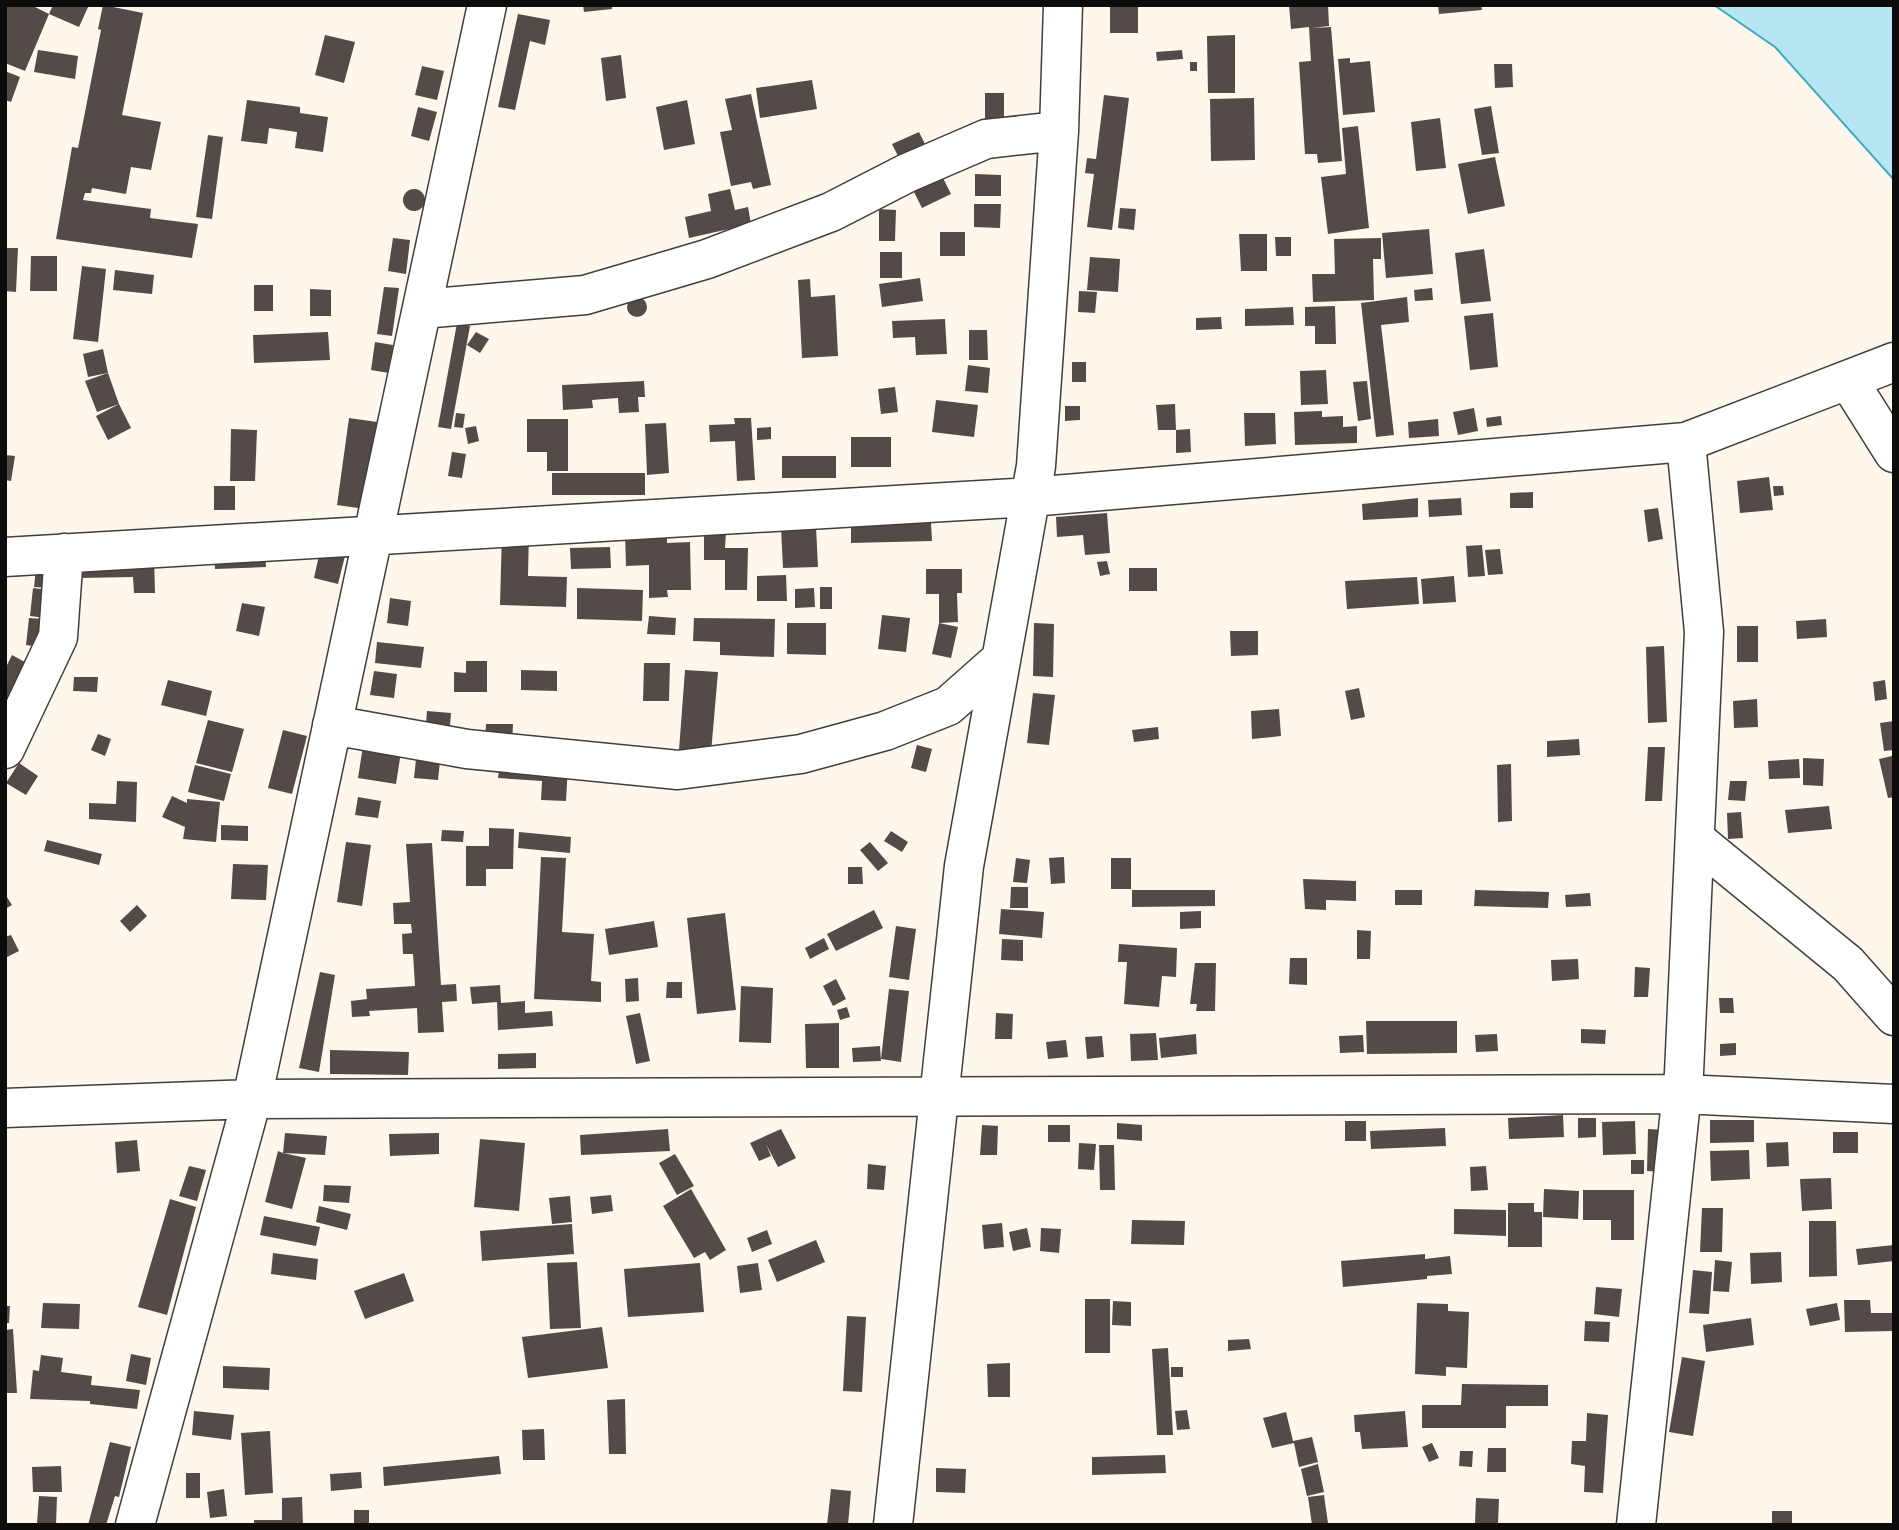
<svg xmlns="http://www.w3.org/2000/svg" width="1899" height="1530" viewBox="0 0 1899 1530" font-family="'Source Serif 4',serif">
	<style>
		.water { fill: #b5e6f1; stroke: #42a8c2; stroke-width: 2 }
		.building { fill: #544b49 }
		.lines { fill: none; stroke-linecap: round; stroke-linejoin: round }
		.minor-casing { stroke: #3f3f3f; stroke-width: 41 }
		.minor { stroke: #fff; stroke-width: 38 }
	</style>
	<rect width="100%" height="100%" fill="#fef7ec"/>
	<!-- water -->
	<path class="water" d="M1714,5H1894V180L1775,47Z"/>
	<!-- building -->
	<path class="building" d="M6,5H31L49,14L53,5H89L79,27L49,14L25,71L5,63Z
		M103,5L143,13L122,115L161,122L151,170L131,167L126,194L92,188L91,193H85L83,200L151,209L150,218L198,224L192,258L56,239L72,147L78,148L101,30L98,29Z
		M583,5H612V9L584,12Z
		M1110,5H1138V33H1110Z
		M1289,5H1328L1329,26L1312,28L1331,27L1342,161L1318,163L1317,154H1305L1299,62L1311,61L1309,27L1291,29Z
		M1438,5H1481L1482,10L1439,14Z
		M518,14L550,20L545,45L530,41L515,110L498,107Z
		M325,35L355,42L344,83L315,75Z
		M1235,35V93H1208L1207,36Z
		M38,50L78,56L75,79L34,72Z
		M1182,50L1183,59L1157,61L1156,52Z
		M621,55L626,98L606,101L601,58Z
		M1350,58V63L1370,61L1375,112L1343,115L1338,59Z
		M1190,62H1197V71H1190Z
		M1494,64H1512L1513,87L1495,88Z
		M422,66L444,71L437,100L415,95Z
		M5,71L20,77L11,102L5,100Z
		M812,80L817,109L760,118L756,88Z
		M985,93H1004V122H985Z
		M751,94L771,185L753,189L751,182L731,186L720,132L732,130L725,99Z
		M1104,95L1129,98L1112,230L1087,227L1094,174L1085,173L1087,158L1096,159Z
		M1254,98L1255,160L1211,161L1210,99Z
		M247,100L300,107V113L328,117L323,152L295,148L297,132L269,128L267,144L241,141Z
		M687,100L695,144L664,150L656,107Z
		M1491,106L1499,153L1482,155L1474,109Z
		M418,107L437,112L429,141L411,136Z
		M1440,118L1446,168L1416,171L1411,122Z
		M1358,126L1369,228L1328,234L1321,177L1346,174L1342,128Z
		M919,132L926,146L899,158L892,144Z
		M208,135L223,137L212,219L196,217Z
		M1495,157L1505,206L1468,214L1458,164Z
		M939,170L951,194L922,208L910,184Z
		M975,174L1001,175V196H975Z
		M730,189L735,210L748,207L751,224L689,238L685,217L711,211L708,194Z
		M403 200a11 11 0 1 1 22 0a11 11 0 1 1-22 0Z
		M974,204H1001L1000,228L974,227Z
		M1120,208L1136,209L1134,230L1118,228Z
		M879,209L896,210L895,241H879Z
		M1429,229L1433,274L1386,278L1382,233Z
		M940,232H965V256H940Z
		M1239,234H1267V271H1241Z
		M1275,237H1291V256H1276Z
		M393,238L410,240L406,274L388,271Z
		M1381,238V259H1373L1374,300L1313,302L1312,274H1335L1334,239Z
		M5,248H18L16,292L5,291Z
		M1484,249L1491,301L1461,304L1455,253Z
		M880,252H902V278H880Z
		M31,256H57V291H30Z
		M1090,257L1120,259L1118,292L1087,290Z
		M82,266L106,269L98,342L73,339Z
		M115,270L154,275L152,294L113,290Z
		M920,278L923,301L882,307L879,284Z
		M810,279L811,297L835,295L838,356L802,358L798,280Z
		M254,285H273V311H254Z
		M384,287L399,288L392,336L377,334Z
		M1432,288L1433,300L1415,301L1414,290Z
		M310,289L331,290V316H310Z
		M1079,291L1097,292L1095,313L1078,312Z
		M627 307a10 10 0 1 1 20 0a10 10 0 1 1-20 0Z
		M1407,297L1409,322L1381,325L1394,435L1376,437L1361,303Z
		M1335,306L1336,344H1315V326H1305V307Z
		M1293,307L1294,325L1245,326V309Z
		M1493,313L1498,367L1470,370L1464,316Z
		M1221,317L1222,329L1196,330V318Z
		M945,319L947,354L916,355L915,337L893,338L892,321Z
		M457,323L470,326L451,429L438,427Z
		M969,330H987L988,360H969Z
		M328,332L330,360L254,363L253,335Z
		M476,332L489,339L480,353L467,345Z
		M375,342L393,345L389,373L371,370Z
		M103,349L108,373L88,377L83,354Z
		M1072,362H1086V382H1072Z
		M968,365L990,368L988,393L965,391Z
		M1326,370L1328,404L1301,405L1300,371Z
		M108,373L119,404L97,412L85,381Z
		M644,381L645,397H638L639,412L619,413L618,398L592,400L593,408L563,410L562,385Z
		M1367,381L1371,419L1358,421L1353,382Z
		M895,387L898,412L881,414L878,389Z
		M936,400L978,405L974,437L932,432Z
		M119,404L131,428L108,440L96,416Z
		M1175,404L1176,430H1158L1156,405Z
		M1065,406H1080V420L1065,421Z
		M1474,408L1478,431L1458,435L1453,412Z
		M1322,411V417L1343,416V427L1357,426V443L1295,445L1294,412Z
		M456,413L465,414L463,428L454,427Z
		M1244,413H1275L1276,444L1245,446Z
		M1501,416L1502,425L1487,427L1486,418Z
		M349,418L377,422L365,509L337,505Z
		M734,418H751L755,480L737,481L735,441L710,442L709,425L735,424Z
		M527,419H568V471H547V452H527Z
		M1438,419L1439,436L1409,438L1408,422Z
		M666,423L669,473L647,475L645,424Z
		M476,426L479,441L468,444L465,428Z
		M771,427V439L757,440V428Z
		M231,429L257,430L255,481H230Z
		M1190,429L1191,452L1176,453V430Z
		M851,437H891V467H851Z
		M452,452L466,454L462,478L448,476Z
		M5,455L15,456L11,481L5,480Z
		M782,456H836V478H782Z
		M552,473H645V495H552Z
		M1769,477L1773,510L1740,513L1737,481Z
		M214,486H235V510H214Z
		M1773,486H1783L1784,495L1774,496Z
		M1533,492V508H1510V493Z
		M1418,498V517L1363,520L1362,504Z
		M1461,498L1462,515L1429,517L1428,500Z
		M1658,508L1663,539L1648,542L1644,510Z
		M1107,513L1110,553L1085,555L1083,535L1057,537L1056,517Z
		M931,523L932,541L851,543V524Z
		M816,527L818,567L783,568L781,528Z
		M502,531L529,532L528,576L567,577L566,607L500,605Z
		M704,531H726L725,548H748L747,590H725V560H704Z
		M667,532V543L690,542L691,590H667L668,597L649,598V565L626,566L625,533Z
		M1482,545L1485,576L1468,577L1466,546Z
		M321,546L346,552L338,584L314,578Z
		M610,547L611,568L571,569L570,548Z
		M265,549L266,567L215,569L214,551Z
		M1500,549L1503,574L1488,575L1485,550Z
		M154,557L155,593H134L133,577L79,578V560Z
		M37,559L50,588L34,587Z
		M1107,561L1110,574L1100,576L1097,562Z
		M1129,568H1157V591H1129Z
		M926,569H962V593H957L958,622L939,623L958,627L951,658L932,654L939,623V594H926Z
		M786,575L787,601H757V576Z
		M1454,576L1456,602L1423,604L1421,579Z
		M1417,577L1419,604L1347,609L1345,581Z
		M820,587H832V609H820Z
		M33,588L48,590L46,618L30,616Z
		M577,588L643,590L642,621L577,619Z
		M814,588L815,607L795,608V589Z
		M390,598L411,601L408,626L387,623Z
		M242,603L265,607L259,636L236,631Z
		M882,615L910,618L906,652L878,649Z
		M649,616L676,618L675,635L647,634Z
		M29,618L44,619L41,647L26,645Z
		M694,618L775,619L774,657L720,655V642L693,641Z
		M1826,619L1827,637L1797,639L1796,621Z
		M787,623H826V655L787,654Z
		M1034,623L1054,624L1053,677L1033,676Z
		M1737,626H1758V662H1737Z
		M1230,631H1258V655L1231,656Z
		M377,642L424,647L421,668L375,663Z
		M1664,646L1667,722L1648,723L1646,647Z
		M12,655L32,666L5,710V669Z
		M466,661H487V692H454V672L466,673Z
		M644,663H670L669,701H643Z
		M521,670L557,671V691L521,690Z
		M685,670L718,672L711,753L679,750Z
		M374,671L397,674L394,698L370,695Z
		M74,677H98L97,692L73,691Z
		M168,680L212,691L206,716L161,705Z
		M1885,680L1887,699L1875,701L1873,682Z
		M1359,688L1365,717L1351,720L1345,691Z
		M1033,693L1055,695L1049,745L1027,743Z
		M1757,699L1758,727L1734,728L1733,701Z
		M1279,709L1281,736L1252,739L1251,711Z
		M427,711L451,713L449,737L425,736Z
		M208,720L244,729L232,772L196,763Z
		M1894,721V750L1884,751L1880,723Z
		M486,724H513L512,744L485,743Z
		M1158,727L1159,739L1134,742L1132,730Z
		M283,730L307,736L292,794L268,788Z
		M98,734L111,739L105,756L91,750Z
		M1579,739L1580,755L1547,757V741Z
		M917,745L932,749L926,772L911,768Z
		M363,746L401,752L396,784L358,778Z
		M1648,747H1665L1662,801H1645Z
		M417,750L441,752L438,780L414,778Z
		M1892,756L1894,797L1888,798L1879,759Z
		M1803,758L1824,759L1823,786L1803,785Z
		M1799,759L1800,778L1769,779L1768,761Z
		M500,761L568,765L566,801L541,800L542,781L498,778Z
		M19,763L38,776L26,795L6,783Z
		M1511,764L1512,821L1498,822L1497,765Z
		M195,765L231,774L224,801L188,792Z
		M117,781L137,782L136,822L89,819V803L116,804Z
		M1730,781H1747L1745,801L1728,800Z
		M172,796L187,803V799L220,802L216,842L183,839L185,827L162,817Z
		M358,797L381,801L378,818L355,815Z
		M1829,806L1832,829L1788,833L1785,810Z
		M1741,812L1743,838L1728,839L1727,813Z
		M221,825L248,826V841L221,840Z
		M489,828L514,829L513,869H486V886H466V846H489Z
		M442,830L464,831L463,842L441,841Z
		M891,831L908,842L902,852L884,841Z
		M519,832L571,837L570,853L518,848Z
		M47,840L102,854L99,865L44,851Z
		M346,842L371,845L362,906L337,902Z
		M870,842L888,863L878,871L860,850Z
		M432,843L441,985L456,984L457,1001L442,1002L444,1032L418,1033L417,1008L369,1011L370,1016L352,1017L351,1001L367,999L366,989L415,986L413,954H403L402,934L412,933L411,924H394L393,903L410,902L406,844Z
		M541,857L566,858L562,932L594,934L591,981L601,982V1002L534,999Z
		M1064,857L1065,883L1051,884L1049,858Z
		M1016,858L1030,860L1027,883L1013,882Z
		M1111,858H1131V889H1111Z
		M233,864L268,865L266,900L231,899Z
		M848,867H862L863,884H848Z
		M1303,879L1356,881V901L1326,900V910L1305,909Z
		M1011,887H1028V908H1010Z
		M1132,890H1215V906L1132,907Z
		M1395,890H1422V905H1395Z
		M1475,890L1549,892L1548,908L1474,906Z
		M1590,893L1591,906L1566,907L1565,895Z
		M5,894L12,905L5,909Z
		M137,905L147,916L130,932L120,921Z
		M1001,909L1044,912L1042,938L999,934Z
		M874,910L883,928L836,951L827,934Z
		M1201,911V928L1180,929V912Z
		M725,913L736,1010L697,1014L687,918Z
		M654,921L658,947L609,955L605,929Z
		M896,926L916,929L909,980L889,977Z
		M1357,930L1371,931L1370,959H1357Z
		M11,935L19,951L5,958V937Z
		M824,938L829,949L810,959L805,948Z
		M1002,939L1023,940V961L1001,960Z
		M1119,944L1177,948L1176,977L1162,976L1159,1007L1124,1004L1127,962H1118Z
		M1290,958H1307V985L1289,984Z
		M1578,959L1579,979L1552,981L1551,960Z
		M1195,963H1216L1215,1011H1196L1197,1004H1190Z
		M1635,967L1650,968L1648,997H1634Z
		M320,972L335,975L319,1072L299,1068Z
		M638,978L639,1001L626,1002L625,979Z
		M836,979L846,999L833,1006L823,986Z
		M667,982H682V998H666Z
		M500,985L501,1003L525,1001V1013L552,1011L553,1026L498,1030L497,1002L472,1004L470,987Z
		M741,986L773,988L771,1043L739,1042Z
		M889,989L909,991L901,1062L881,1059Z
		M1719,998H1733L1734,1013H1720Z
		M847,1007L850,1017L840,1020L837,1010Z
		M640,1013L650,1061L636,1064L626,1016Z
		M996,1013L1013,1014L1012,1039H995Z
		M1366,1021H1457V1053L1367,1054Z
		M839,1023V1068H806L805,1024Z
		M1581,1029L1606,1030L1605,1044L1581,1043Z
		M1156,1033L1158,1060L1131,1061L1130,1034Z
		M1196,1034L1197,1054L1161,1058L1159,1038Z
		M1497,1034L1498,1051L1476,1052L1475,1035Z
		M1363,1035L1364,1052L1340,1053L1339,1036Z
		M1102,1036L1104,1057L1087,1059L1085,1037Z
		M1066,1040L1068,1057L1048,1059L1046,1042Z
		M1736,1043V1055L1720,1056V1044Z
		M880,1046L881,1061L853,1062L852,1048Z
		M330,1050L409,1052L408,1075L330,1074Z
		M536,1053V1068L498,1069V1054Z
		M1563,1115L1564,1137L1509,1139L1508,1118Z
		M1578,1118H1596V1137L1578,1138Z
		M1710,1120H1754V1142L1710,1143Z
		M1345,1121H1366V1141H1345Z
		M1635,1121L1636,1154L1603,1155L1602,1122Z
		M1117,1123L1142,1125V1141L1117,1139Z
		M982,1125L998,1126L997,1155H980Z
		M1048,1125H1070V1142H1048Z
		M1445,1128L1446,1146L1371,1149L1370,1131Z
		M668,1129L670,1151L581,1155L580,1135Z
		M781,1129L796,1158L778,1167L766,1144L771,1156L759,1161L750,1143Z
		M1648,1129L1665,1130L1664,1172L1647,1171Z
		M1833,1132H1858V1153H1833Z
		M285,1133L327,1136L325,1155L283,1153L306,1158L292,1209L265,1202L278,1151L283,1153Z
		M439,1133V1154L390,1156L389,1134Z
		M480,1139L525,1143L519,1211L474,1207Z
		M137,1140L140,1171L117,1173L115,1142Z
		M1788,1142L1789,1166L1767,1167L1766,1143Z
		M1079,1143L1096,1144L1094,1170L1078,1169Z
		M1099,1145H1114L1115,1190H1100Z
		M1749,1150L1750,1179L1711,1181L1710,1151Z
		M675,1154L694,1186L677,1195L659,1163Z
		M1631,1160H1644V1174H1631Z
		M868,1164L886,1166L884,1190L867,1189Z
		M189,1166L206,1170L197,1201L179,1196Z
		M1486,1166L1488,1190L1471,1191L1470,1167Z
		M1831,1178L1832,1209L1802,1211L1800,1179Z
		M324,1185L351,1186L349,1203L323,1201Z
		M691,1189L726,1250L710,1260L705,1252L694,1258L663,1206Z
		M1544,1189L1579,1191L1578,1219L1543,1217Z
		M1583,1190H1634V1240H1611V1220H1583Z
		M611,1195L613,1211L592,1214L590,1197Z
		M570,1196L572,1222L552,1224L549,1198Z
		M170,1199L196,1207L167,1315L138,1307Z
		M1508,1203H1534V1212H1542V1247H1508Z
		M319,1206L351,1214L347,1230L316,1222Z
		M1702,1208H1723L1722,1252H1700Z
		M1454,1209L1506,1210V1236L1454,1234Z
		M264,1216L320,1227L316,1246L260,1235Z
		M1132,1220L1185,1221L1184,1245L1131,1244Z
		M1809,1221H1836L1837,1276L1809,1277Z
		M1002,1223L1004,1247L984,1249L982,1225Z
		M572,1224L574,1254L482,1261L480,1231Z
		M1027,1228L1031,1247L1013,1251L1009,1232Z
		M1041,1228L1061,1229L1059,1253L1040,1251Z
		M767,1230L772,1244L752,1252L747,1238Z
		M816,1240L825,1262L777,1282L768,1260Z
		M1894,1245V1261L1858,1265L1856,1249Z
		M1781,1252L1782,1282L1751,1284L1750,1253Z
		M273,1253L318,1259L316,1280L271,1274Z
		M1425,1254V1259L1450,1256L1452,1274L1427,1276V1279L1343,1287L1341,1261Z
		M1715,1260L1732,1262L1729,1292L1713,1291Z
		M577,1262L581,1328L550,1329L547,1263Z
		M700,1263L704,1312L628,1317L624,1269Z
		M758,1263L762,1290L740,1293L737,1266Z
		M1693,1270L1712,1272L1709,1314L1689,1313Z
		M404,1273L414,1301L365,1319L354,1291Z
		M1596,1287L1622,1289L1619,1317L1594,1314Z
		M1085,1299H1110V1353H1085Z
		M1844,1300H1870L1871,1313H1893V1331L1845,1332Z
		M1113,1301L1131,1302V1326L1112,1325Z
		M43,1303L80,1304L79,1329L41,1328Z
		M1417,1303L1448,1304V1311L1469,1312L1467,1368L1446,1367V1376L1415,1374Z
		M1837,1303L1840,1320L1810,1326L1806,1309Z
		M5,1306H10L9,1323H5Z
		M847,1316L866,1317L862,1392L843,1391Z
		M1751,1318L1754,1345L1706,1352L1703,1325Z
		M1585,1321L1610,1322L1609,1342L1584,1341Z
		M602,1327L608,1368L528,1378L522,1337Z
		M13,1329L17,1393H5V1330Z
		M1249,1339L1251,1349L1228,1351V1340Z
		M1168,1348L1173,1435H1157L1152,1349Z
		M131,1354L151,1358L146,1385L126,1381Z
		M41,1355L63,1358L61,1372L92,1376L91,1385L140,1390L137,1409L90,1404V1401L30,1399L33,1370L39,1371Z
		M1682,1357L1705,1361L1693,1436L1669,1432Z
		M1010,1363V1397H988L987,1364Z
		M223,1366L270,1368L269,1390L223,1388Z
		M1171,1367H1183V1377H1171Z
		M1462,1384L1548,1385V1406H1506V1428H1422V1405H1461Z
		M625,1399L626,1454H609L607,1400Z
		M1187,1410L1190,1429L1177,1430L1175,1411Z
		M194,1411L234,1415L231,1440L192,1435Z
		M1405,1411L1408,1447L1362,1449L1360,1432H1355L1354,1415Z
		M1286,1412L1293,1441L1312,1437L1318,1462L1299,1467L1294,1443L1272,1448L1263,1418Z
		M1587,1413L1608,1415L1603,1493L1584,1492L1585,1466L1571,1464L1572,1441H1586Z
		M544,1429L545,1460H523L522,1430Z
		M270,1431L273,1493L245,1495L241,1433Z
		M110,1442L131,1447L119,1497L115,1496L106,1525H88Z
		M1432,1443L1439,1458L1429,1462L1422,1447Z
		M1488,1448H1506V1472H1487Z
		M1460,1451H1473L1472,1467L1459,1466Z
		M1165,1455L1166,1473L1092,1475V1457Z
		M499,1456L501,1474L384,1486L383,1467Z
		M1318,1464L1324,1492L1307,1496L1301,1469Z
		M61,1466L62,1492H33L32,1467Z
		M936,1468L966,1469L965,1493L936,1492Z
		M361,1472L362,1488L331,1491L330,1474Z
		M186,1473H200V1498H186Z
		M224,1489L227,1516L210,1518L207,1492Z
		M831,1489L851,1491L848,1525H827Z
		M1324,1495L1328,1523L1312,1525L1308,1497Z
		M39,1496L57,1497L56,1525L37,1524Z
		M302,1497L303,1525H254V1520H282V1498Z
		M1476,1498L1499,1499L1498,1524L1475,1523Z
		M354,1510H369V1525H354Z
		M1772,1511H1792V1525H1772Z"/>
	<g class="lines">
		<!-- minor casing -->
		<g class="minor-casing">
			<path id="minor" d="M422,309L585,295L707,259L831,212L907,173L986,139L1059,131
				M1848,380L1894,453
				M5,557L1030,497L1686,442L1894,362
				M332,725L467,749L678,770L801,754L885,731L948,706L1000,660
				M5,749L58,637L64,553
				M1695,839L1848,964L1894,1016
				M5,1108L252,1099L1682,1094L1894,1104
				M135,1525L252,1099L487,5
				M893,1525L964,866L1036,466L1059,131L1063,5
				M1636,1525L1684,1073L1704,632L1686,442"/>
		</g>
		<!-- minor -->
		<use href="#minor" class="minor"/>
	</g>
	<!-- border -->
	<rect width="1899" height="1530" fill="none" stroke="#0c0c0c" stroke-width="14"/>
</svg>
